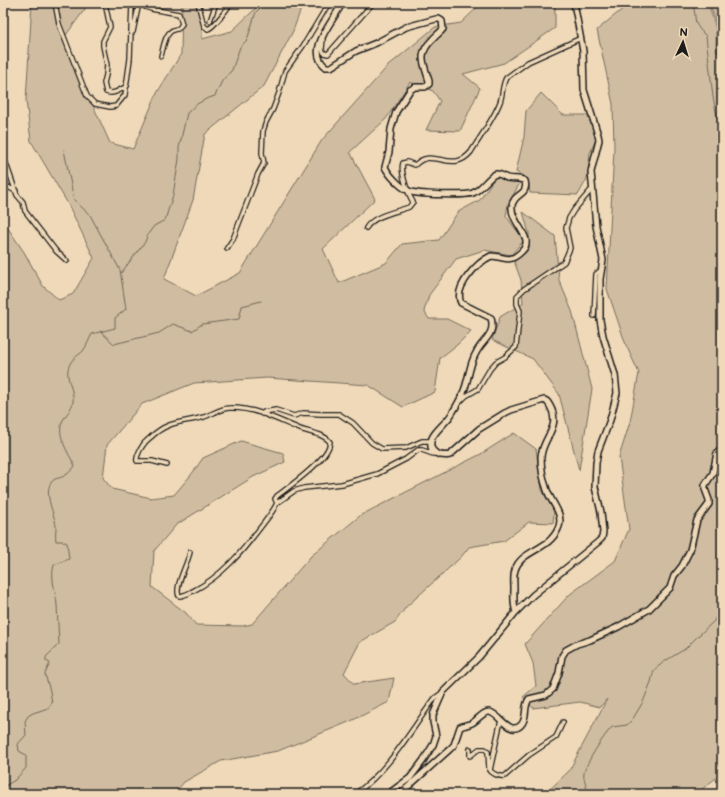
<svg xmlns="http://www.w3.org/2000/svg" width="725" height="797" viewBox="0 0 725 797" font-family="'Balsamiq Sans',sans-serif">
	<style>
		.green { fill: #d0bda1; stroke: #766c5e }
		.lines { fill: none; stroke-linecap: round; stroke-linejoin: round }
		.stream { stroke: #6e6558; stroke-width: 1 }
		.canal { stroke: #a49580; stroke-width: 3.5 }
		.street-casing { stroke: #1c1c1c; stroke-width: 6 }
		.secondary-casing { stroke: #1c1c1c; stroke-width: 8 }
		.street { stroke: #efd9b8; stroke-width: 3.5 }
		.secondary { stroke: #efd9b8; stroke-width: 5 }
	</style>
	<rect width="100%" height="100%" fill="#efd9b8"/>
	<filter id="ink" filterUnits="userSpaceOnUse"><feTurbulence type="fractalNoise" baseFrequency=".025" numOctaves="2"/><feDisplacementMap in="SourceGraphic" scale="8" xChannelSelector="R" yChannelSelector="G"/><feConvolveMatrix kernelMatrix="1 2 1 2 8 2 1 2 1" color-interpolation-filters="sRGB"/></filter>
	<g filter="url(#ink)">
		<!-- green -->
		<path class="green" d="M32,3H85V9L63,39L110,143L133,149L157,93L181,54L182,3H202V39L232,31L256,8L259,3H303L293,31L264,86L205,134L193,200L164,279L196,296L240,273L322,140L388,66L435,27L461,23L482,3H555V28L504,63L463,74L480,88L460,131L426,130L440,101L433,91L410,82L386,119L350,152L375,199L323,249L339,283L386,263L402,244L439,240L458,212L480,200L495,177L521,181L508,204L506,216L524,240L511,255L484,250L456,259L429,295L424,311L429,319H447L471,331L458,344L440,358L435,392L403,407L368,385L267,378L194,383L142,404L107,445L103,478L112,489L151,498L174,495L191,475L203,458L241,441L283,453L285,462L253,477L176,525L154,551L152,587L186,613L196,625L243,626L252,624L311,556L361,515L481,454L514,433L536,449L542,490L554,511L553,523L529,522L504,541L469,547L461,557L406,607L395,622L360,642L344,673L354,684L394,678L389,702L351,721L278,751L221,761L184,782L174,794H3V221L24,252L43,286L59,300L73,294L94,258L68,204L31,141L26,100Z
			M622,3H722V773L696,794H545L569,771L607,699L600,707L580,702L533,708L523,697L536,686L533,663L525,644L569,595L615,561L629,529L619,457L630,422L639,373L626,345L607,289L614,149L613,104L597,30L625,7Z
			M541,93L563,115H587L597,137L590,153L587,179L578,195L530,193L528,179L516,172L524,137L526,111Z
			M523,212L555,236L559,280L572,311L592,389L579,470L559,394L533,359L492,340L500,317L523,303L521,280L514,261L529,248V233Z"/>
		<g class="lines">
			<!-- stream -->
			<path class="stream" d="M691,3C696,9 694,15 696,23C698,28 702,32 706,36L713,97L722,141L718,155L720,175L722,182
				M722,208L720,219L722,223
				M121,273L145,242L148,234L154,226L165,220L173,195L179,159V148L187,113L197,104L206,99L215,96L222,81L232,70L240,47L247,40L256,12L262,6L266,3
				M100,331L114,344L159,333L173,324L192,331L202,324L239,319L242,306L261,301
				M5,794L3,790L5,786L15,780L26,768V755L19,751L18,744L26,735L25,721L28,716L33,713L48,708L52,703L50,691L45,674L50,663L46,661V657L59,644C58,631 58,618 57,605C56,592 50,578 54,565L69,559L67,543L62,541H56C55,535 56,531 56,526C55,514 40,488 55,479C57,478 61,478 64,476C68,474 72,470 75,466C69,454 55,434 63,420C66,415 72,408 73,402C75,390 64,377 69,366C72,358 78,356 83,351C87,346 89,339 92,334L115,328V318L126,309L120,270L90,215L74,200L64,150
				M583,794C591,786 582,781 584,773C586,763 604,735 612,727L627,725L632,720L643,702L651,682L654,670L665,661L685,649L697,637L714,621L722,606"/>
			<!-- canal -->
			<path class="canal" d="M709,3L717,29V50L722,57"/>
			<!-- street casing -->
			<g class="street-casing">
				<path id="street" d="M55,3L59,24L87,96L95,104L110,107L116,106L125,95L130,59L132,3
					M105,3L110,27L103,41V46L107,65L106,75L104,83L106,92C114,95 119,90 127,86
					M144,3L145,7L151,9L179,14L182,24L178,29C165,29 164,46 161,56
					M198,3L204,26L208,29C214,27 227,9 231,3
					M210,21L216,3
					M133,32L139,3
					M323,40L322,49L324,53L328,54L373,3
					M3,155L17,195L23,202L25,211L56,251L67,261
					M3,184L15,191H16
					M366,228C374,215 396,212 409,207L413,202C408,194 400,171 403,163L407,162L415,165C433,146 452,175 471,152C480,137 494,118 500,102C503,94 502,85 506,78L528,62L581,38
					M227,248L233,239L258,174L264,163L262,153L263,131L266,122L273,109L279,93L285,71L303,46L329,3
					M594,316L596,274L601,270
					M459,403L466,396L478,389L490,369L496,362L505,357L516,347L520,311L517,304V296L524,289L564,262L570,248L566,228L569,218L574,210L592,189
					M262,414L264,412L276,410L294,416L303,413L321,414H339L353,423L372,443L382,449L406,448L422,441H431
					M167,465L152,461H137C136,457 138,455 140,450C144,443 145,442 151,437C169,420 183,423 204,417C213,414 221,408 230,408C254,407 278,420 300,429C310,433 323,433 330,442C329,459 290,486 277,496L275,499L277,503L294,491L304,488L342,484L377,474L406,459L418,450H422L433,454H438
					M190,552C188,563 174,587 179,596C184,596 189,593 193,591C222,576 241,553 260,528C266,520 273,512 277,503
					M501,720L490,770C492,774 500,777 505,776L529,755L556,737L563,722
					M470,749V756L479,749H485L488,752L489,769
					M355,794C390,769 410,731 435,698L442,693"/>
			</g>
			<!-- secondary casing -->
			<g class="secondary-casing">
				<path id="secondary" d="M342,3C335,20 304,50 326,67H331L356,51L376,43L406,27L436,19H439L442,21L443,29C440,33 435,36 432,40C417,55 424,63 429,81V84L425,87H415L410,90L396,112L391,129L389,152L385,167C389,175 400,187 409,191C416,195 465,196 473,193C482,189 490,175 496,174C501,173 503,177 507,178C514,180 519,177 525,181C529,196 513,193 512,206C510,223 536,238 522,251C509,264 507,257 491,256C478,262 453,287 461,303L491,318C496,335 482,340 476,353C470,363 469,376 465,388C462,397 456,407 451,415C446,423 431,434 431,442C429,453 441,457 450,455L479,429L505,413L511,410L544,400C548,401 548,403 550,406C562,427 542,438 541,457C541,469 543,479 547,490C551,503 565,514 558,529C548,551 521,550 515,570C513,576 514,582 514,588C514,596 513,605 516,612
					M388,794L410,778L423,761L433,745L436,736L433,722V715L443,692L479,657L516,612L533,595L598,542L602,538L603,532L601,512L595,487L596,463L598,451L610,420L617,393L615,375L603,336L600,320V279L603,260L596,226L591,172L599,140L598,135L584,90L583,51L574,3
					M400,794L450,749L454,745L460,727C464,725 468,725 472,723C478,720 483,711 490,712C500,715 510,736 521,725C528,718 523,707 529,699L546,695L553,689L559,673L562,656L566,650L577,644L590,640L618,627L649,609L670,588L674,576L682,566L690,550L697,520L709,504V500L705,489V485L713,473L717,453L722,449"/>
			</g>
			<!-- street -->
			<use href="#street" class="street"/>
			<!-- secondary -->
			<use href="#secondary" class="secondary"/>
		</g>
	</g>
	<!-- margin -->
	<rect width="725" height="797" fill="none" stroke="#efd9b8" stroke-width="16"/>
	<rect x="8" y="8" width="709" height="781" fill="none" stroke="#1c1c1c" stroke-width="1.5" filter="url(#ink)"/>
	<!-- north arrow -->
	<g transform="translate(683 42) rotate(4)" stroke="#efd9b8" stroke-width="3" paint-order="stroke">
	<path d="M0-3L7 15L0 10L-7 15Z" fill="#1c1c1c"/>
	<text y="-6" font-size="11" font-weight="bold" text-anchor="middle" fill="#1c1c1c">N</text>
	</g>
</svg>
